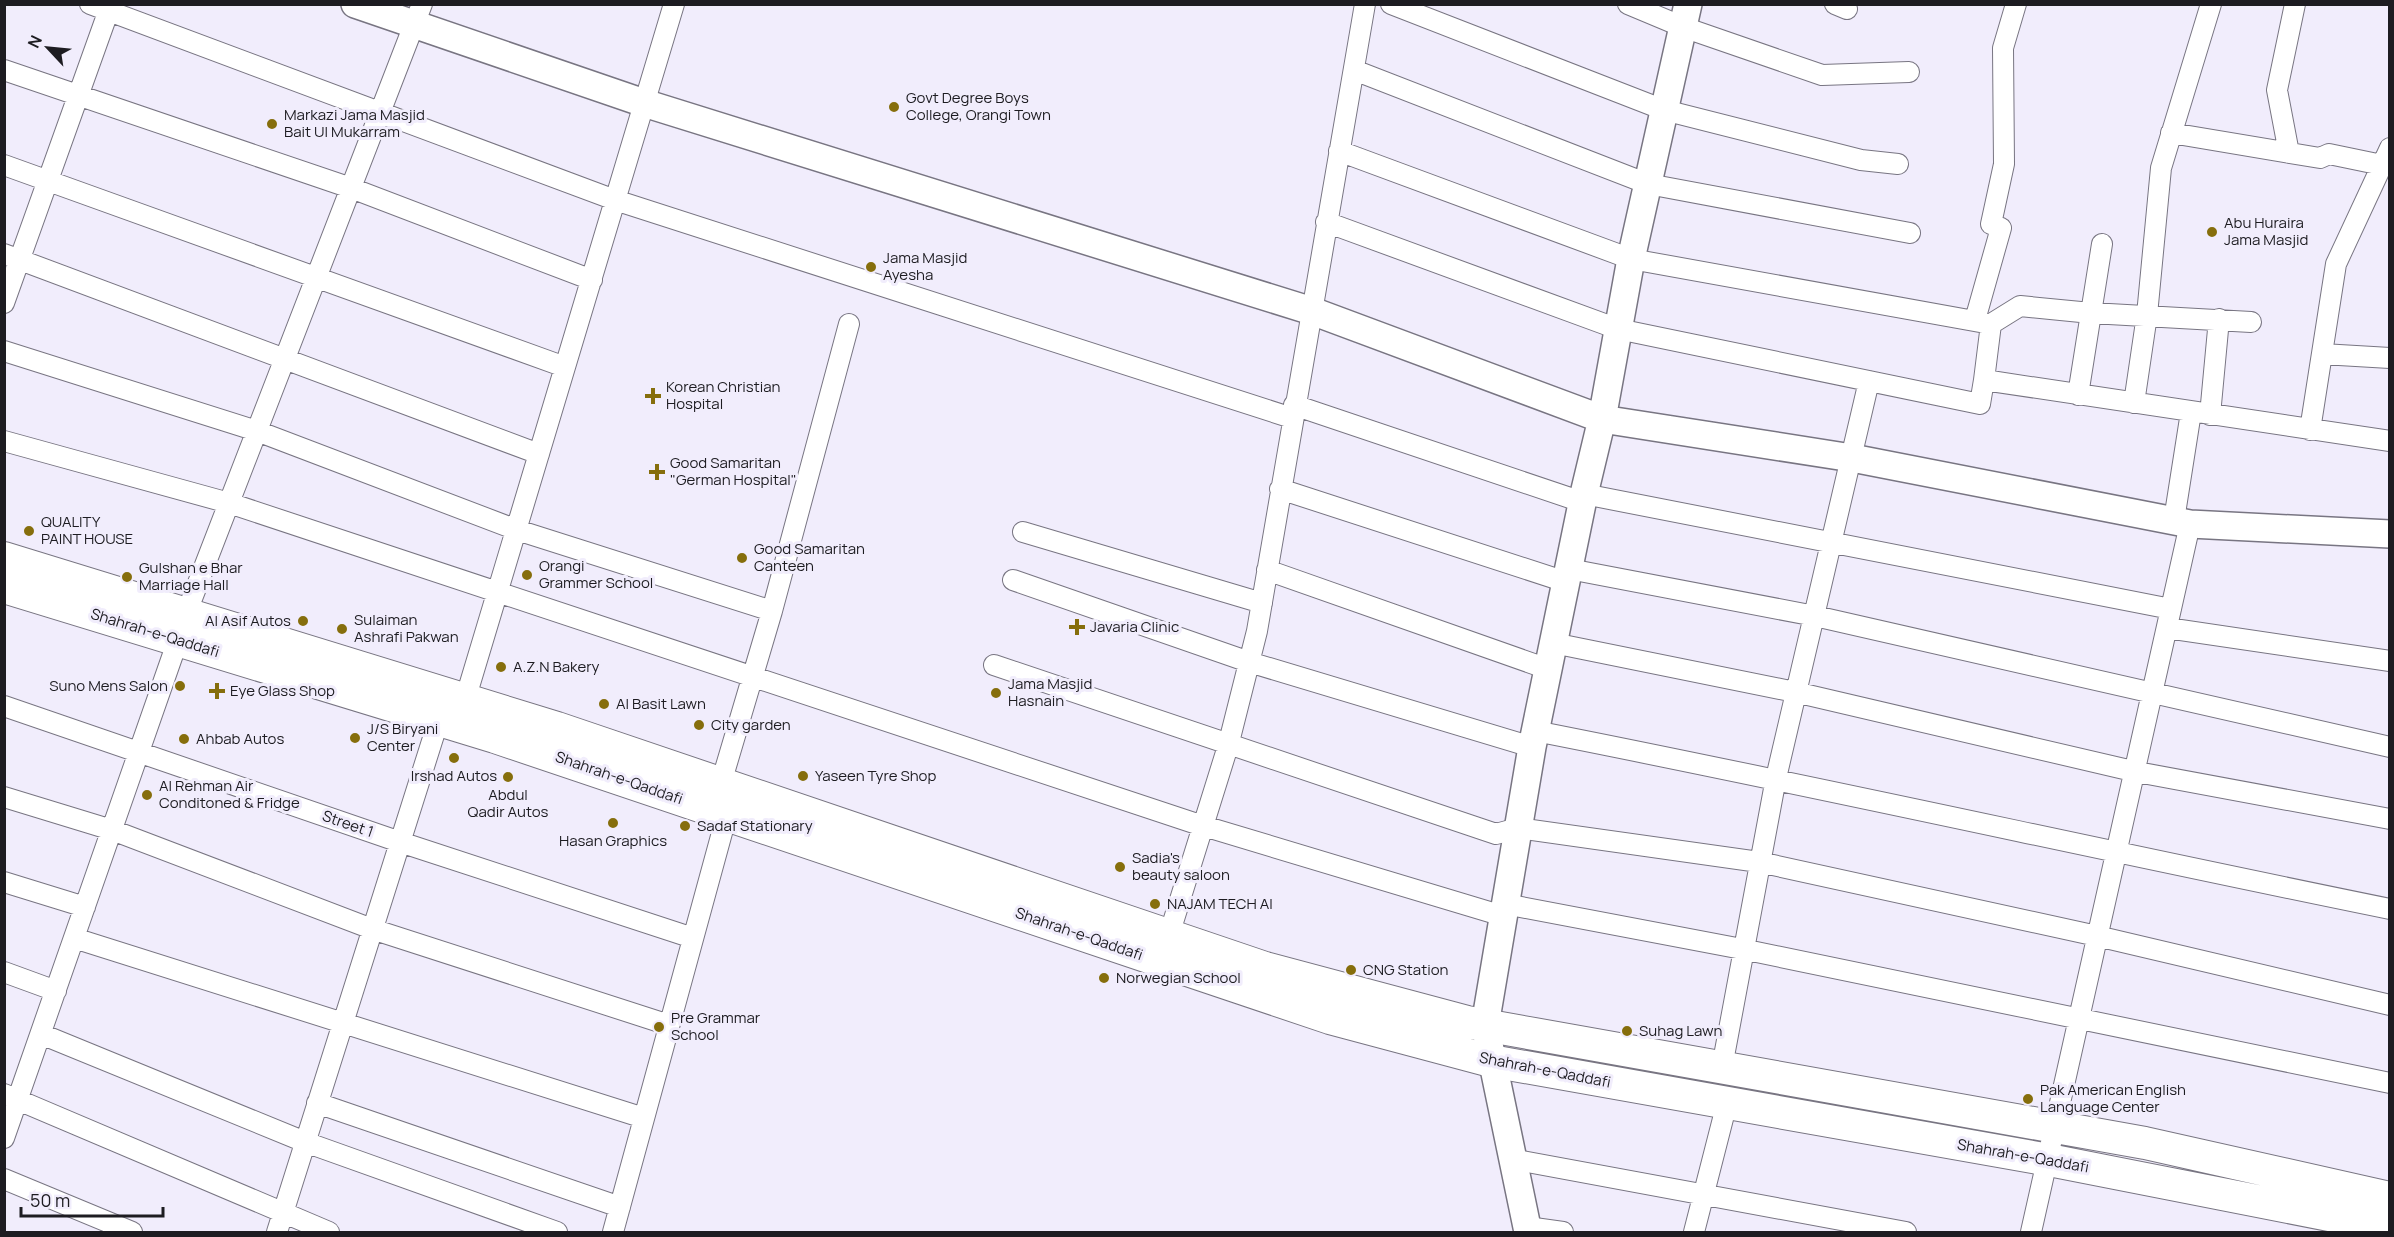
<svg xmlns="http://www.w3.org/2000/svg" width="2394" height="1237" viewBox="0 0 2394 1237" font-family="Manrope,sans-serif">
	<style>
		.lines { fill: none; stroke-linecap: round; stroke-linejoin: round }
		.street-casing { stroke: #787582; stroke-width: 22 }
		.secondary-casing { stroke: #787582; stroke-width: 30 }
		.primary-casing { stroke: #787582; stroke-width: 34 }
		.street { stroke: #fff; stroke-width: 20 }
		.secondary { stroke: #fff; stroke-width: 27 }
		.primary { stroke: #fff; stroke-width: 32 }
		.poi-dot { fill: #866e0c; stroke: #f1edfc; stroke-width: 2 }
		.labels { text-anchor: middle; stroke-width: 6; stroke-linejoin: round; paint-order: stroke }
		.poi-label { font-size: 15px; fill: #1d1c21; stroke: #f1edfc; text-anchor: start }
		.street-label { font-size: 15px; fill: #1d1c21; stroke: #f1edfc }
	</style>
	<rect width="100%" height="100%" fill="#f1edfc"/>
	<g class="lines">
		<!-- street casing -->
		<g class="street-casing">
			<path id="street" d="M90,4L615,200L1292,418
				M1391,4L1664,110L1861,160L1898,164
				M1628,4L1683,27L1822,75L1909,72
				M1835,4L1847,9
				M4,70L351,188L592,280
				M1354,70L1648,184L1910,233
				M2171,133L2320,158L2329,154L2382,165
				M1339,151L1631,259L1991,324L1984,380
				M2289,153L2277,90L2295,4
				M4,165L565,367
				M1326,222L1618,329L1980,404L1984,380L2390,441
				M4,254L539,454
				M4,303L111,4
				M1975,320L2001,228L1991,224L2004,164L2003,48L2016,4
				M1991,324L2020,306L2091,313L2251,322
				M4,351L257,431L517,530L772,611
				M2322,354L2390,358
				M2078,395L2102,244
				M2134,403L2147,315L2161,168L2211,4
				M1294,405L1582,502
				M2210,415L2219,319
				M2310,430L2336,264L2390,148
				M4,441L229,503L1197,824L1503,916
				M1280,489L1566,582
				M1584,494L2171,609
				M2174,520L2191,412
				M1023,532L1262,603
				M1569,569L1815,616L2390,747
				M1267,570L1548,669
				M1013,580L1249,662L1532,747
				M186,614L422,4
				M2167,628L2390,661
				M1553,643L1795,692L2137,772L2390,819
				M994,665L1496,834L1518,828L1759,862L2097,936L2390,1005
				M465,700L674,4
				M4,706L400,842L693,938
				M1535,731C1821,787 2104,851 2390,909
				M721,783L772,611L849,324
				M4,797L112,830L372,929L669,1025
				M4,882L85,907
				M1505,904L1742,949L2390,1083
				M1169,935L1228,746L1257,631L1365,4
				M74,938L644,1118
				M4,972L56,991
				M41,1034L305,1142L557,1232
				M1722,1067L1776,778L1869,381
				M4,1094L329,1232
				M317,1103L620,1207
				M4,1138L178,640
				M1511,1159L1906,1232
				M4,1179L132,1232
				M1527,1227L1563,1232
				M277,1232L439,719
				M613,1232L729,807
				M1694,1232L1727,1103
				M2031,1232L2190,524"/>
		</g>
		<!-- secondary casing -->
		<g class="secondary-casing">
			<path id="secondary" d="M355,4L644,103L1312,311L1602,419L1852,458L2190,524L2390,534
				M1528,1232L1485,1025L1532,747L1584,494L1602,419L1631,259L1688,4"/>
		</g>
		<!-- primary casing -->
		<g class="primary-casing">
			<path id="primary" d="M4,558L557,728L1265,968L1467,1022L2145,1143L2390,1198
				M4,587L495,737L1330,1018L1491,1061L2049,1160L2390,1227"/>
		</g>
		<!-- street -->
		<use href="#street" class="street"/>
		<!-- secondary -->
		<use href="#secondary" class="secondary"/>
		<!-- primary -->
		<use href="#primary" class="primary"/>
	</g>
	<!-- markers -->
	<g class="poi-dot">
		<circle cx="894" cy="107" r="6"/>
		<circle cx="272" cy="124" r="6"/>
		<circle cx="2212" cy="232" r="6"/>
		<circle cx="871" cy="267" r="6"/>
		<path d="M650 387h6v6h6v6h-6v6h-6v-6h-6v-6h6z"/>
		<path d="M654 463h6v6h6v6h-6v6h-6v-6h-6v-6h6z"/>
		<circle cx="29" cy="531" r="6"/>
		<circle cx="742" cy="558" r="6"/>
		<circle cx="527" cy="575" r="6"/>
		<circle cx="127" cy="577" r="6"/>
		<circle cx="303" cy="621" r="6"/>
		<path d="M1074 618h6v6h6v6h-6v6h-6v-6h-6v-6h6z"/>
		<circle cx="342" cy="629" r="6"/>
		<circle cx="501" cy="667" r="6"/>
		<circle cx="180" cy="686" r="6"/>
		<path d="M214 682h6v6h6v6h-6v6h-6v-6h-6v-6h6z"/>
		<circle cx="996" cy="693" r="6"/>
		<circle cx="604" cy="704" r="6"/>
		<circle cx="699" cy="725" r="6"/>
		<circle cx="355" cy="738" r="6"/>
		<circle cx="184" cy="739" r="6"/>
		<circle cx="454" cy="758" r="6"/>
		<circle cx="803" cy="776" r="6"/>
		<circle cx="508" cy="777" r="6"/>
		<circle cx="147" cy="795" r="6"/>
		<circle cx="613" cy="823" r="6"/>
		<circle cx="685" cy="826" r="6"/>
		<circle cx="1120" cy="867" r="6"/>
		<circle cx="1155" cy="904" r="6"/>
		<circle cx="1351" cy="970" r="6"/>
		<circle cx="1104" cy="978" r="6"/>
		<circle cx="659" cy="1027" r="6"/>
		<circle cx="1627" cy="1031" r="6"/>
		<circle cx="2028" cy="1099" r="6"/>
	</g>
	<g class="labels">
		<!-- poi labels -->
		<g class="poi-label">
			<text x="906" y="103">Govt Degree Boys<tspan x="906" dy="17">College, Orangi Town</tspan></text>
			<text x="284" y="120">Markazi Jama Masjid<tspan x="284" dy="17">Bait Ul Mukarram</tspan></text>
			<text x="2224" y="228">Abu Huraira<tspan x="2224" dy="17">Jama Masjid</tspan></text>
			<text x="883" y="263">Jama Masjid<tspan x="883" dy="17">Ayesha</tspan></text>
			<text x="666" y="392">Korean Christian<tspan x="666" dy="17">Hospital</tspan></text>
			<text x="670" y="468">Good Samaritan<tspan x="670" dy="17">"German Hospital"</tspan></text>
			<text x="41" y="527">QUALITY<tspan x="41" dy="17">PAINT HOUSE</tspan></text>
			<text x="754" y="554">Good Samaritan<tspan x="754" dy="17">Canteen</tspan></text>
			<text x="539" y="571">Orangi<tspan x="539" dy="17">Grammer School</tspan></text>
			<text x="139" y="573">Gulshan e Bhar<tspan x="139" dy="17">Marriage Hall</tspan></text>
			<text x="354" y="625">Sulaiman<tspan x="354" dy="17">Ashrafi Pakwan</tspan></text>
			<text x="291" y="626" text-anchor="end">Al Asif Autos</text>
			<text x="1090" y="632">Javaria Clinic</text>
			<text x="513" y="672">A.Z.N Bakery</text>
			<text x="1008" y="689">Jama Masjid<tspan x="1008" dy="17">Hasnain</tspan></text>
			<text x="168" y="691" text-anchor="end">Suno Mens Salon</text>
			<text x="230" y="696">Eye Glass Shop</text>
			<text x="616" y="709">Al Basit Lawn</text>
			<text x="711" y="730">City garden</text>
			<text x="367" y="734">J/S Biryani<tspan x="367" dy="17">Center</tspan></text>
			<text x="196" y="744">Ahbab Autos</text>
			<text x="454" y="781" text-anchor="middle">Irshad Autos</text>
			<text x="815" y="781">Yaseen Tyre Shop</text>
			<text x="159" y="791">Al Rehman Air<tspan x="159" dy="17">Conditoned &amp; Fridge</tspan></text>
			<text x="508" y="800" text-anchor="middle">Abdul<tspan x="508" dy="17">Qadir Autos</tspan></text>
			<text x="697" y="831">Sadaf Stationary</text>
			<text x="613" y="846" text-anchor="middle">Hasan Graphics</text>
			<text x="1132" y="863">Sadia's<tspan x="1132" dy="17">beauty saloon</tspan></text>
			<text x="1167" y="909">NAJAM TECH AI</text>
			<text x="1363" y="975">CNG Station</text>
			<text x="1116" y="983">Norwegian School</text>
			<text x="671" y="1023">Pre Grammar<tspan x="671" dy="17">School</tspan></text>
			<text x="1639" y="1036">Suhag Lawn</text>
			<text x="2040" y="1095">Pak American English<tspan x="2040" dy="17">Language Center</tspan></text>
		</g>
		<!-- street labels -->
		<g class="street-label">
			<text transform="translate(155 633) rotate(17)" y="5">Shahrah-e-Qaddafi</text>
			<text transform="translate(619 778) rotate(19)" y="5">Shahrah-e-Qaddafi</text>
			<text transform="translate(348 824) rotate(19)" y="5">Street 1</text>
			<text transform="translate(1079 934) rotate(19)" y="5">Shahrah-e-Qaddafi</text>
			<text transform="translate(1545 1070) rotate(11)" y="5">Shahrah-e-Qaddafi</text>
			<text transform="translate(2023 1156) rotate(10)" y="5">Shahrah-e-Qaddafi</text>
		</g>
	</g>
	<!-- border -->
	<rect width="2394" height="1237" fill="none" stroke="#1d1c21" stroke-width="12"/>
	<!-- north arrow -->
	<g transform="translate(48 48) rotate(296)" stroke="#f1edfc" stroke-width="4.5" paint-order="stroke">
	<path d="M0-4.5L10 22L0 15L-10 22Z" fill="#1d1c21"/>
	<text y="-9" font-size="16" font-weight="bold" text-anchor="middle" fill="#1d1c21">N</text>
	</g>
	<!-- scale -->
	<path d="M21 1207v9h142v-9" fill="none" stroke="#1d1c21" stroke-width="3"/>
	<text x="30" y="1207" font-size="18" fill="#1d1c21" stroke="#f1edfc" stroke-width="4.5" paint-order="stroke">50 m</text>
</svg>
